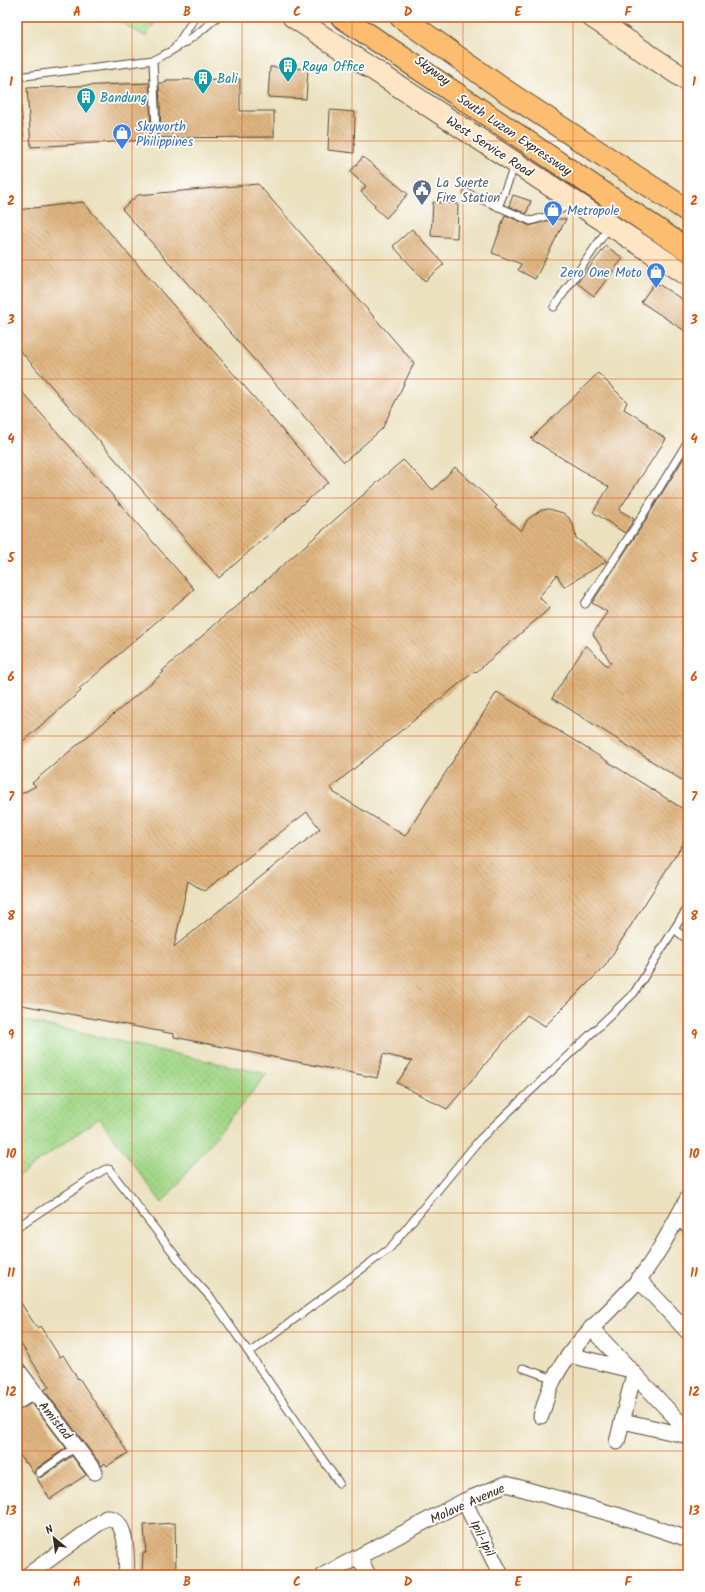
<svg xmlns="http://www.w3.org/2000/svg" width="705" height="1592" viewBox="0 0 705 1592" font-family="Kalam,sans-serif">
	<style>
		.grass { fill: url(#grass-dots); stroke: #6e8052 }
		.park { fill: #a2d787; stroke: #6e8052 }
		.building { fill: url(#building-back-hatch); fill-rule: evenodd }
		.lines { fill: none; stroke-linecap: round; stroke-linejoin: round }
		.lane-casing { stroke: #554536; stroke-width: 9 }
		.street-casing { stroke: #554536; stroke-width: 17 }
		.secondary-casing { stroke: #554536; stroke-width: 23 }
		.highway-casing { stroke: #554536; stroke-width: 24 }
		.lane { stroke: #fff; stroke-width: 7 }
		.street { stroke: #fff; stroke-width: 15 }
		.secondary { stroke: #fee5c5; stroke-width: 21 }
		.highway { stroke: #fcbd6f; stroke-width: 22 }
		.grid { fill: none; stroke: #d7540e; stroke-width: 1; stroke-opacity: 0.55 }
		.labels { text-anchor: middle; stroke-width: 3.5; stroke-linejoin: round; paint-order: stroke }
		.culture-label { font-size: 13px; fill: #0d838f; stroke: #fff; text-anchor: start }
		.street-label { font-size: 13px; fill: #3b2a1e; stroke: #fff }
		.shop-label { font-size: 13px; fill: #366cbe; stroke: #fff; text-anchor: start }
		.service-label { font-size: 13px; fill: #4e5e75; stroke: #fff; text-anchor: start }
		.neatline { fill: none; stroke: #d7540e; stroke-width: 1.5 }
		.grid-label { font-size: 13px; text-anchor: middle; font-weight: bold; fill: #d7540e }
	</style>
	<defs>
		<pattern id="grass-dots" width="8" height="8" patternUnits="userSpaceOnUse"><rect width="8" height="8" fill="#a2d787"/><path d="M2 2h.1M6 6h.1" fill="none" stroke="#8cb974" stroke-width="1.8" stroke-linecap="round"/></pattern>
		<pattern id="building-back-hatch" width="6" height="6" patternUnits="userSpaceOnUse"><rect width="6" height="6" fill="#dfb580"/><path d="M-1 5l2 2M0 0l6 6M5-1l2 2" fill="none" stroke="#b69368"/></pattern>
	</defs>
	<rect width="100%" height="100%" fill="#fff"/>
	<filter id="ink" filterUnits="userSpaceOnUse"><feTurbulence type="fractalNoise" baseFrequency=".025" numOctaves="2"/><feDisplacementMap in="SourceGraphic" scale="8" xChannelSelector="R" yChannelSelector="G"/><feConvolveMatrix kernelMatrix="1 2 1 2 8 2 1 2 1" color-interpolation-filters="sRGB"/></filter>
	<filter id="wash" filterUnits="userSpaceOnUse"><feTurbulence type="fractalNoise" baseFrequency=".012" numOctaves="4" result="noise"/><feDisplacementMap in="SourceGraphic" scale="16" xChannelSelector="R" yChannelSelector="G"/><feGaussianBlur stdDeviation="0.9" result="paint"/><feColorMatrix in="noise" values="0 0 0 0 0 0 0 0 0 0 0 0 0 0 0 0 0 1.4 0 .05"/><feComposite in="paint" operator="in"/></filter>
	<g filter="url(#wash)">
		<rect width="100%" height="100%" fill="#ebe1bf"/>
		<!-- grass -->
		<path class="grass" d="M17,1019L267,1074L162,1203L99,1118L17,1177Z"/>
		<!-- park -->
		<path class="park" d="M112,17H158L146,37Z"/>
		<g id="blocks">
			<!-- building -->
			<path class="building" d="M270,67L308,69L306,99L268,97Z
				M240,79V111H274V137L145,138V140L31,147L27,88L149,83L151,131L152,134L156,136L159,135L161,131L159,83H166V80Z
				M330,110L355,112L354,153L328,150Z
				M363,157L408,194L386,218L374,207L375,205L361,192L366,186L350,172Z
				M258,184L414,363L382,429L344,462L122,209L138,195Z
				M513,195L531,201L526,214L509,206Z
				M83,202L328,482L219,578L17,347V210Z
				M433,202L458,204L457,238L431,236Z
				M505,215L530,226L552,219H566L535,279L518,270L521,264L492,253Z
				M412,229L444,264L425,281L393,246Z
				M606,246L623,258L594,296L577,283Z
				M655,282L688,303V333L641,302Z
				M598,373L627,402L624,409L648,424L647,426L666,439L619,510L634,519L625,533L593,512L609,487L531,439Z
				M17,386L194,589L79,689L81,691L17,746Z
				M688,451V784L552,698L586,645L607,666L611,663L593,634L607,612L592,603L642,526Z
				M403,460L433,490L455,467L497,506L495,508L521,531L528,519L541,510L549,509L563,513L569,518L573,524L576,538L607,561L564,587L557,575L539,597L550,608L476,672L475,671L330,788L334,791L333,792L405,836L497,692L688,812V836L605,966L545,1026L527,1015L447,1109L397,1083L412,1061L383,1054L377,1078L174,1037V1034L17,1004V796L36,786L32,783L164,672L162,671ZM307,812L320,829L174,947L188,881L204,891Z
				M17,1297L37,1328L40,1326L60,1357L63,1355L78,1379L79,1378L128,1453L107,1466L105,1463L102,1466L44,1390L49,1387L17,1338Z
				M32,1403L66,1448L36,1469L34,1474L26,1462L25,1463L17,1451V1411Z
				M72,1456L86,1475L50,1499L36,1477H42Z
				M175,1523L176,1575H142L143,1553H146L144,1525Z"/>
		</g>
	</g>
	<g filter="url(#ink)">
		<use href="#blocks" fill-opacity="0" stroke="#554536" stroke-width="1"/>
		<g class="lines">
			<!-- lane casing -->
			<g class="lane-casing">
				<path id="lane" d="M175,48L195,17
					M153,60L156,131
					M17,77L153,60C178,49 197,36 217,17
					M17,106L20,140
					M467,193L531,221L548,216L571,204
					M498,207L515,165
					M554,307L609,227
					M585,604L638,523L688,441
					M674,929L688,940
					M17,1227L102,1171L106,1169H109L191,1276L211,1298L339,1483
					M249,1353L390,1248L480,1139L634,993L688,907
					M523,1368L554,1379
					M39,1473L77,1446"/>
			</g>
			<!-- street casing -->
			<g class="street-casing">
				<path id="street" d="M678,1216L688,1226
					M638,1279L688,1332
					M591,1328L688,1431
					M569,1355L631,1370
					M17,1369L95,1472
					M17,1402L33,1392
					M541,1416C545,1404 548,1390 554,1379C574,1339 611,1312 639,1279C659,1254 673,1225 688,1198
					M623,1421L688,1436
					M617,1442L634,1374
					M464,1501L501,1575
					M359,1557L368,1575
					M28,1575L106,1518C128,1516 127,1560 126,1575
					M324,1575L464,1501L506,1484L620,1516L688,1539"/>
			</g>
			<!-- secondary casing -->
			<g class="secondary-casing">
				<path id="secondary" d="M293,17L688,276
					M592,17L688,81"/>
			</g>
			<!-- highway casing -->
			<g class="highway-casing">
				<path id="highway" d="M342,17L688,250
					M401,17L504,90L688,211"/>
			</g>
			<!-- lane -->
			<use href="#lane" class="lane"/>
			<!-- street -->
			<use href="#street" class="street"/>
			<!-- secondary -->
			<use href="#secondary" class="secondary"/>
			<!-- highway -->
			<use href="#highway" class="highway"/>
		</g>
	</g>
	<!-- grid -->
	<path class="grid" d="M132,17V1575M242,17V1575M352,17V1575M463,17V1575M573,17V1575M17,141H688M17,260H688M17,379H688M17,498H688M17,617H688M17,736H688M17,856H688M17,975H688M17,1094H688M17,1213H688M17,1332H688M17,1451H688"/>
	<!-- icons -->
	<defs>
		<g id="building-pin" transform="scale(1)"><path d="M0 17L-7.5 6A9.5 9.5 0 1 1 7.5 6Z" fill="#0f9aa8" stroke="#fff"/><path d="M-4-6H4V6H1V3H-1V6H-4ZM-2.5-4.3h1.7v1.8h-1.7ZM.8-4.3h1.7v1.8H.8ZM-2.5-1h1.7V.8h-1.7ZM.8-1h1.7V.8H.8Z" fill="#fff"/></g>
		<g id="shop-pin" transform="scale(1)"><path d="M0 17L-7.5 6A9.5 9.5 0 1 1 7.5 6Z" fill="#3f7fe0" stroke="#fff"/><path d="M-5-2.5h2.3a2.7 3.5 0 0 1 5.4 0H5L5.5 6h-11ZM-1.5-2.5h3a1.5 2.3 0 0 0-3 0Z" fill="#fff"/></g>
		<g id="civic-pin" transform="scale(1)"><path d="M0 17L-7.5 6A9.5 9.5 0 1 1 7.5 6Z" fill="#5c6f8a" stroke="#fff"/><path d="M-.6-6.5H3V-4.5H.6V-3L4-1V1h2V6H-6V1h2V-1L-.6-3ZM-1.2 2.5V6h2.4V2.5Z" fill="#fff"/></g>
	</defs>
	<g fill-rule="evenodd">
		<use href="#building-pin" x="288" y="66"/>
		<use href="#building-pin" x="203" y="78"/>
		<use href="#building-pin" x="86" y="97"/>
		<use href="#shop-pin" x="122" y="133"/>
		<use href="#civic-pin" x="422" y="189"/>
		<use href="#shop-pin" x="553" y="210"/>
		<use href="#shop-pin" x="656" y="272"/>
	</g>
	<g class="labels">
		<!-- culture labels -->
		<g class="culture-label">
			<text x="302" y="71">Raya Office</text>
			<text x="217" y="83">Bali</text>
			<text x="100" y="102">Bandung</text>
		</g>
		<!-- street labels -->
		<g class="street-label">
			<text transform="translate(433 70) rotate(36)" y="5">Skyway</text>
			<text transform="translate(515 134) rotate(34)" y="5">South Luzon Expressway</text>
			<text transform="translate(490 146) rotate(33)" y="5">West Service Road</text>
			<text transform="translate(56 1420) rotate(51)" y="5">Amistad</text>
			<text transform="translate(467 1503) rotate(-24)" y="5">Molave Avenue</text>
			<text transform="translate(483 1538) rotate(64)" y="5">Ipil-Ipil</text>
		</g>
		<!-- shop labels -->
		<g class="shop-label">
			<text x="136" y="131">Skyworth<tspan x="136" dy="15">Philippines</tspan></text>
			<text x="567" y="215">Metropole</text>
			<text x="642" y="277" text-anchor="end">Zero One Moto</text>
		</g>
		<!-- service labels -->
		<g class="service-label">
			<text x="436" y="187">La Suerte<tspan x="436" dy="15">Fire Station</tspan></text>
		</g>
	</g>
	<!-- margin -->
	<rect width="705" height="1592" fill="none" stroke="#fff" stroke-width="44"/>
	<!-- north arrow -->
	<g transform="translate(54 1538) rotate(331)" stroke="#ffffff" stroke-width="3" paint-order="stroke">
	<path d="M0-3L7 15L0 10L-7 15Z" fill="#3b2a1e"/>
	<text y="-6" font-size="11" font-weight="bold" text-anchor="middle" fill="#3b2a1e">N</text>
	</g>
	<rect x="22" y="22" width="661" height="1548" class="neatline"/>
	<g class="grid-label">
		<text x="77" y="16">A</text>
		<text x="187" y="16">B</text>
		<text x="297" y="16">C</text>
		<text x="408" y="16">D</text>
		<text x="518" y="16">E</text>
		<text x="628" y="16">F</text>
		<text x="11" y="86">1</text>
		<text x="694" y="86">1</text>
		<text x="11" y="205">2</text>
		<text x="694" y="205">2</text>
		<text x="11" y="324">3</text>
		<text x="694" y="324">3</text>
		<text x="11" y="443">4</text>
		<text x="694" y="443">4</text>
		<text x="11" y="562">5</text>
		<text x="694" y="562">5</text>
		<text x="11" y="681">6</text>
		<text x="694" y="681">6</text>
		<text x="11" y="801">7</text>
		<text x="694" y="801">7</text>
		<text x="11" y="920">8</text>
		<text x="694" y="920">8</text>
		<text x="11" y="1039">9</text>
		<text x="694" y="1039">9</text>
		<text x="11" y="1158">10</text>
		<text x="694" y="1158">10</text>
		<text x="11" y="1277">11</text>
		<text x="694" y="1277">11</text>
		<text x="11" y="1396">12</text>
		<text x="694" y="1396">12</text>
		<text x="11" y="1515">13</text>
		<text x="694" y="1515">13</text>
		<text x="77" y="1586">A</text>
		<text x="187" y="1586">B</text>
		<text x="297" y="1586">C</text>
		<text x="408" y="1586">D</text>
		<text x="518" y="1586">E</text>
		<text x="628" y="1586">F</text>
	</g>
</svg>
